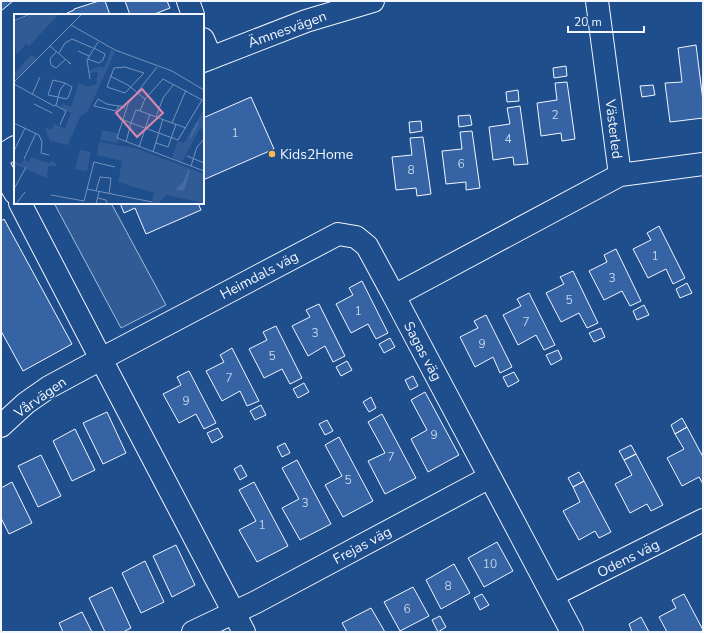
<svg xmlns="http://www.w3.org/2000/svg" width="704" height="633" viewBox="0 0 704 633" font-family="'Nunito Sans',sans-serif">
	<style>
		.built { fill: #305b95; stroke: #a8bbd7 }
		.building { fill: #3563a3; stroke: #f2f6ff }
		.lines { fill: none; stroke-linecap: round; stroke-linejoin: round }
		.street-casing { stroke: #f2f6ff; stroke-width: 24 }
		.street { stroke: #1f4e8c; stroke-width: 22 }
		.poi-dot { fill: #ffb74d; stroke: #1f4e8c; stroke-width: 1.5 }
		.labels { text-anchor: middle; stroke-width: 3; stroke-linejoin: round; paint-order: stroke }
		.number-label { font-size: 12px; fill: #c3d1e8 }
		.street-label { font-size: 14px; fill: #f2f6ff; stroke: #1f4e8c }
		.poi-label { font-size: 14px; fill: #f2f6ff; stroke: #1f4e8c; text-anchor: start }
		.inset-river { fill: none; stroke: #446ba0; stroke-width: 2 }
		.inset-road { fill: none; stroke: #7391ba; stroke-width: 1 }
		.view { fill: #da87ad; fill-opacity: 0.15; stroke: #da87ad; stroke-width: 2 }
		.inset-edge { fill: none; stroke: #f2f6ff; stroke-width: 2 }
	</style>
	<rect width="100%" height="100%" fill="#1f4e8c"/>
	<!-- built -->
	<path class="built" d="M54,203H111L166,305L121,328Z"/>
	<!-- building -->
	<path class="building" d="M1,1H13L1,11Z
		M99,1H105L110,15H68L67,13L74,10V9Z
		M125,1H167L170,8L152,15H130Z
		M696,45L703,101V118L670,122L665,83L682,82L678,48Z
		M566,66L567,76L554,78L553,68Z
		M567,82L575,139L562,141L561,133L541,136L537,103L557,100L555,83Z
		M653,85L655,95L642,97L640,86Z
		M518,90L519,101L507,102L506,92Z
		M251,97L274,149L203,180V118Z
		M520,106L528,164L514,165L513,157L493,160L489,127L510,124L507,108Z
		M470,115L472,125L459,127L458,116Z
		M421,121L422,131L410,133L409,122Z
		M472,131L480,188L466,190V182L446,184L442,151L462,149L460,132Z
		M423,137L431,194L417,196L416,188L396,190L392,157L412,155L410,138Z
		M120,203H198L201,210L146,234L135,208L124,213Z
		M4,219L72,344L23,371L1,331V221Z
		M659,226L685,278L673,284L666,269L648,278L633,249L651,240L647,233Z
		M616,249L641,301L630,306L622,291L604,300L589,271L607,262L604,255Z
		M573,271L598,323L587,328L579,313L561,322L546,293L564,284L560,277Z
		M362,281L388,333L376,339L368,324L351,333L336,304L353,295L349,288Z
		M687,283L692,293L680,298L676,289Z
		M529,293L555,345L544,350L536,335L518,345L503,315L521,306L517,299Z
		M319,304L345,356L333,362L325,346L308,356L292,326L310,317L306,310Z
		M644,305L649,315L637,320L633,311Z
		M486,315L512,367L500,373L493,357L475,367L460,337L478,328L474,321Z
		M276,326L302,378L290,384L282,369L264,378L249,349L267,340L263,332Z
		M601,328L605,337L594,342L589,333Z
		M390,338L395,347L384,353L379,344Z
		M232,348L259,401L247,406L240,391L222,401L206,371L224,362L220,355Z
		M558,350L562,359L551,365L546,355Z
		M347,361L352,370L341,376L336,367Z
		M189,371L216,423L204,429L196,414L179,423L163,394L181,385L177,377Z
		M514,372L519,381L508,387L503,377Z
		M413,376L418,386L410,390L405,380Z
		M304,383L309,392L298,398L293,389Z
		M425,392L459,455L428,472L411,439L427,430L411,400Z
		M371,397L376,408L369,412L363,402Z
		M261,405L266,415L255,420L250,411Z
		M107,412L126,453L103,464L83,423Z
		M382,414L416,478L385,494L368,461L385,453L368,422Z
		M682,418L687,427L675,434L671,425Z
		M327,420L333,431L325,435L319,424Z
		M687,427L703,457V484L699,477L682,486L667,458L684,449L675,434Z
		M218,428L223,437L212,443L207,433Z
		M75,429L95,470L72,481L53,441Z
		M339,437L373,501L343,517L325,485L342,476L325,445Z
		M285,443L290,453L282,457L277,447Z
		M631,445L636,454L624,460L619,451Z
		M636,454L663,505L651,511L647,504L630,513L615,484L632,475L624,460Z
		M41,455L61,496L38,507L18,466Z
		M297,460L331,524L300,540L282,508L299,499L282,468Z
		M241,465L247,476L240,480L234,469Z
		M579,472L584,481L573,487L568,478Z
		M584,481L611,532L599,538L595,531L579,540L563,511L580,502L573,487Z
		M12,482L32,523L9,534L1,518V488Z
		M254,482L288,546L257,562L239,530L256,521L239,490Z
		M497,542L513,571L484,587L468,558Z
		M176,545L195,585L172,597L153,556Z
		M145,561L164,602L141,613L122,573Z
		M454,564L470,593L441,609L426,580Z
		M112,587L131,628L123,632H105L89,598Z
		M413,587L429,616L400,631L384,602Z
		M482,594L489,605L480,610L474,598Z
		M684,594L703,630V632H667L659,617L676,608L672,600Z
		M371,608L385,632H347L342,623Z
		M82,612L92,632H63L59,623Z
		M440,616L446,627L438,632L432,620Z
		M641,617L649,632H632L629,624Z"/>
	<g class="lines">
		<!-- street casing -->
		<g class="street-casing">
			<path id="street" d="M188,1L193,15
				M597,1L620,175
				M203,39L211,58
				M203,61L306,21L373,1
				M1,156L15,147
				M1,169L15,193
				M1,426L26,403L49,387L101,359L20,203
				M553,595L703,520
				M193,632L256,602L490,477
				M244,632L101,359L338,234L356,237L367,246L394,296
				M572,632L394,296L620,175L703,164"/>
		</g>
		<!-- street -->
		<use href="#street" class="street"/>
	</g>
	<!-- markers -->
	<circle class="poi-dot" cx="272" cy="154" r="4"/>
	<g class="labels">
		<!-- number labels -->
		<g class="number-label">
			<text x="555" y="119">2</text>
			<text x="235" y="137">1</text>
			<text x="508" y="143">4</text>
			<text x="461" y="168">6</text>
			<text x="411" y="174">8</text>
			<text x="655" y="260">1</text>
			<text x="612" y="282">3</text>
			<text x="569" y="304">5</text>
			<text x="358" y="315">1</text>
			<text x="526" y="326">7</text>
			<text x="315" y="337">3</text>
			<text x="482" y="348">9</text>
			<text x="272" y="360">5</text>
			<text x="229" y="382">7</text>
			<text x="186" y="405">9</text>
			<text x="434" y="439">9</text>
			<text x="391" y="461">7</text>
			<text x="348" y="484">5</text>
			<text x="305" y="507">3</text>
			<text x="262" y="529">1</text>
			<text x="490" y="568">10</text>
			<text x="448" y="590">8</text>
			<text x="407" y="613">6</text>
		</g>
		<!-- street labels -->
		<g class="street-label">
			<text transform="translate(287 29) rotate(-20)" y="5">Ämnesvägen</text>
			<text transform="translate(614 129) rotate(83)" y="5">Västerled</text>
			<text transform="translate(259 275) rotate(-28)" y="5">Heimdals väg</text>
			<text transform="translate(423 351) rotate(62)" y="5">Sagas väg</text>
			<text transform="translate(40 397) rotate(-35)" y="5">Vårvägen</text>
			<text transform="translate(362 545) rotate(-28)" y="5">Frejas väg</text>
			<text transform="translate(628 558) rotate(-27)" y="5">Odens väg</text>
		</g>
		<!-- poi labels -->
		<g class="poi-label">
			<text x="280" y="159">Kids2Home</text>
		</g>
	</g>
	<!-- overview -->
	<g transform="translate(14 14)">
		<rect width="190" height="190" fill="#1f4e8c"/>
		<path d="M18,0H45L15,32L12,30L2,41L0,9ZM97,36L101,38L74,97L66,103L54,131L36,127L31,114L38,115L40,110L51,114L57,99L47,94L49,90L57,93L65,69L75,73L82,70L84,58L76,59L75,57L85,52L90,54ZM17,41L23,45L3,65L0,60ZM190,95V116L186,114L168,148L158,143L164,127L170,129ZM88,116L103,119L104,129L86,126ZM85,128L121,134L190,160V189L152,181L144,190H137L140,179L104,168L108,147L83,141ZM66,136L77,138L73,157L61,155ZM17,143L34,149L39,147L43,152H34L33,164L0,150V147L7,150L10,145L15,148Z" fill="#305b95"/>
		<path d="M174,156L176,157L171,174L168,177L161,176L169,168Z" fill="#446ba0"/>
		<path class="inset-river" d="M176,124L184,108"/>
		<path class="inset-road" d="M0,7L16,0M57,11L101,36L158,57L190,76M36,32L57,50L54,48M64,37L75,42M42,38L36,45L37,51L42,54L52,45M45,39L51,29L58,25L79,34M74,45L85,49L89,46L91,40L80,34M111,53L130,59L111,79L93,73L100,54ZM143,53L114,90L103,124L190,157M96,62L114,71L131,85M76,65L73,46L84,28M0,68L68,0M0,70L40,92L42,91L43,88L44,83L46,76L47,75L51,69L39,66L34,81L44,83L52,85L54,84L58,73L51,69M18,81L26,63M20,90L38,99M41,91L52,97L46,111M105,92L102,97L80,92L84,85L91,89L93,90L98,91L105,92H107L111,94M126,97L122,96L117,109L164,126L188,86M142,103L149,84L160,70M107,105L117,109L112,128M0,109L25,121L28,128L27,139L35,141M158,109L172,76M172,114L126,97L131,85L149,65L190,87M142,129L154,133L162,110M125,133L136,100M0,137L11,114M139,138L149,105M173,142L190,149M10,145L22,119M177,152L183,133L190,125M0,175L12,153M73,175L138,188M82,177L86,163L97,164L95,180M37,181L70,187L80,148L101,153M84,184L92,186L93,190M2,190L11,178M82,190L85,178"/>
		<path class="view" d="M128,75L149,99L123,123L102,99Z"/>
		<rect width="190" height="190" class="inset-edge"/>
	</g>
	<!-- border -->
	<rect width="704" height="633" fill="none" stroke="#f2f6ff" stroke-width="4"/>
	<!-- scale -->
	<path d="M568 26v6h76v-6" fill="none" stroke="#f2f6ff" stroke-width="2"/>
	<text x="574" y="26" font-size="12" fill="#f2f6ff" stroke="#1f4e8c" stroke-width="3" paint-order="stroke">20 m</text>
</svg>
